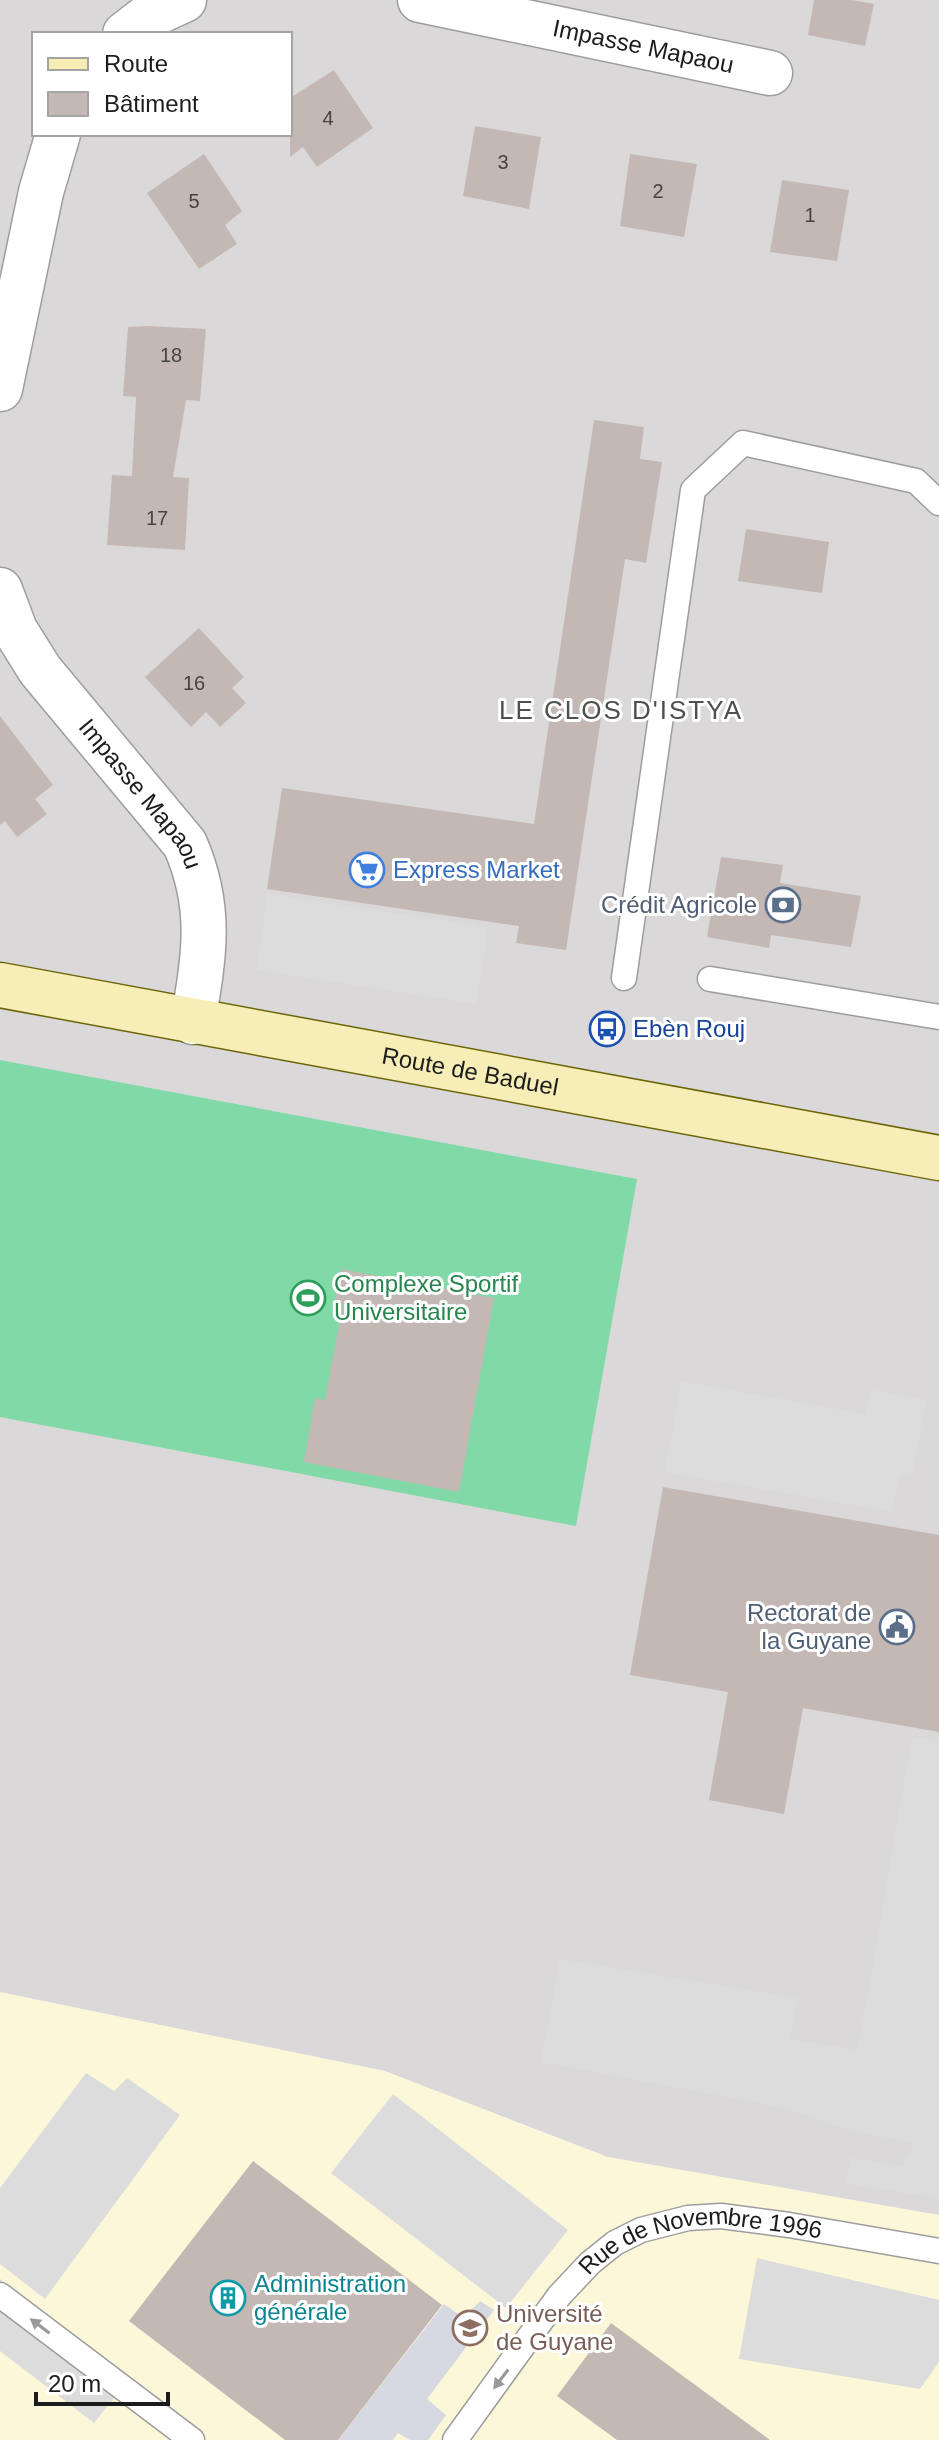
<svg xmlns="http://www.w3.org/2000/svg" width="939" height="2440" viewBox="0 0 939 2440" font-family="Arial,sans-serif">
	<style>
		.residential { fill: #dad8d9; fill-rule: evenodd }
		.education { fill: #fdf7da }
		.pitch { fill: #82d9a8 }
		.parking { fill: #dcdcdc }
		.plaza { fill: #d6d8e2 }
		.building { fill: #c4b8b5 }
		.lines { fill: none; stroke-linecap: round; stroke-linejoin: round }
		.service-casing { stroke: #9d9d9d; stroke-width: 27 }
		.minor-casing { stroke: #9d9d9d; stroke-width: 47 }
		.secondary-casing { stroke: #6c6509; stroke-width: 47 }
		.service { stroke: #fff; stroke-width: 24 }
		.minor { stroke: #fff; stroke-width: 44 }
		.secondary { stroke: #f6eeb6; stroke-width: 44 }
		.oneway { fill: #999 }
		.labels { text-anchor: middle; stroke-width: 6; stroke-linejoin: round; paint-order: stroke }
		.number-label { font-size: 20px; fill: #464342 }
		.street-label { font-size: 24px; fill: #1c1c1c; stroke: #fff }
		.shop-label { font-size: 24px; fill: #366cbe; stroke: #fff; text-anchor: start }
		.service-label { font-size: 24px; fill: #4e5e75; stroke: #fff; text-anchor: end }
		.transit-label { font-size: 24px; fill: #164399; stroke: #fff; text-anchor: start }
		.leisure-label { font-size: 24px; fill: #27864d; stroke: #fff; text-anchor: start }
		.culture-label { font-size: 24px; fill: #0d838f; stroke: #fff; text-anchor: start }
		.education-label { font-size: 24px; fill: #785e54; stroke: #fff; text-anchor: start }
		.neighbourhood-label { font-size: 26px; letter-spacing: 2px; fill: #4f4f4f; stroke: #fff }
	</style>
	<rect width="100%" height="100%" fill="#ede7e1"/>
	<!-- residential -->
	<path class="residential" d="M0,0H939V2440H0ZM34,34H290V134H34Z"/>
	<!-- education -->
	<path class="education" d="M0,1992L385,2071L608,2157L939,2215V2440H0Z"/>
	<!-- pitch -->
	<path class="pitch" d="M0,1060L637,1179L576,1526L0,1417Z"/>
	<!-- parking -->
	<path class="parking" d="M268,894L488,927L477,1004L256,970Z
		M681,1381L865,1414L870,1390L926,1400L912,1476L900,1474L892,1512L665,1472Z
		M912,1737L939,1741V2198L846,2184L851,2158L902,2166L914,2143L851,2131L785,2108L541,2062L560,1959L798,1998L790,2039L858,2050Z
		M86,2073L114,2091L127,2078L180,2115L45,2299L0,2264V2188Z
		M393,2094L568,2230L506,2308L331,2173Z
		M757,2258L939,2300V2362L920,2389L739,2359Z
		M0,2279L130,2378L94,2423L0,2351Z"/>
	<!-- plaza -->
	<path class="plaza" d="M480,2301L494,2310L427,2399L446,2415L428,2440H410L398,2433L393,2440H338L444,2304L464,2318Z"/>
	<!-- building -->
	<path class="building" d="M814,0H852L874,4L865,46L808,35Z
		M334,70L373,128L317,167L303,147L290,157V98Z
		M475,126L541,137L529,209L463,196Z
		M204,154L242,211L225,225L237,244L199,269L147,193Z
		M630,154L697,164L684,237L620,226Z
		M782,180L849,190L837,261L770,252Z
		M147,326L206,329L200,401L186,400L173,477L189,478L185,550L107,545L112,475L132,476L136,397L123,396L128,327Z
		M594,420L644,427L640,459L662,462L646,563L625,559L566,950L516,943L519,926L267,889L282,788L534,824Z
		M746,529L829,542L822,593L738,581Z
		M199,628L244,677L232,688L246,703L220,727L206,712L191,727L145,677Z
		M0,716L53,785L35,799L47,814L17,837L5,821L0,825Z
		M721,857L783,865L780,883L861,896L851,947L771,935L769,948L707,937Z
		M341,1269L494,1298L459,1492L304,1462L315,1398L325,1400L343,1304L335,1302Z
		M663,1487L939,1535V1732L803,1708L784,1814L709,1800L728,1692L630,1675Z
		M253,2161L442,2305L338,2440H285L129,2321Z
		M611,2323L770,2440H617L557,2396Z"/>
	<g class="lines">
		<!-- service casing -->
		<g class="service-casing">
			<g id="service">
				<path d="M624,978L693,490L743,443L916,481L939,503"/>
				<path d="M710,979L939,1017"/>
				<path d="M0,2295L192,2440"/>
				<path id="s1" d="M455,2440L559,2296L590,2263L615,2243L641,2230L688,2218L721,2216L789,2225L939,2251"/>
			</g>
		</g>
		<!-- minor casing -->
		<g class="minor-casing">
			<g id="minor">
				<path id="s2" d="M420,0L770,73"/>
				<path d="M125,34L147,17L184,0"/>
				<path d="M0,389L41,192L58,134"/>
				<path id="s3" d="M0,590L15,630L40,670L185,844C213,908 204,956 193,1022"/>
			</g>
		</g>
		<!-- secondary casing -->
		<g class="secondary-casing">
			<g id="secondary">
				<path id="s4" d="M0,985L939,1158"/>
			</g>
		</g>
		<!-- service -->
		<use href="#service" class="service"/>
		<!-- minor -->
		<use href="#minor" class="minor"/>
		<!-- secondary -->
		<use href="#secondary" class="secondary"/>
	</g>
	<!-- one-way arrows -->
	<defs><path id="oneway-solid" d="M-6-.8H1V-3.2L6.5 0L1 3.2V.8H-6Z" transform="scale(2)"/></defs>
	<g class="oneway">
		<use href="#oneway-solid" transform="translate(40 2326) rotate(-143)"/>
		<use href="#oneway-solid" transform="translate(501 2379) rotate(127)"/>
	</g>
	<!-- icons -->
	<defs>
		<g id="supermarket-ring" transform="scale(1.8)"><circle r="9.5" fill="#fff" stroke="#3f7fe0" stroke-width="1.5"/><path d="M-6-5.5h2.5l.6 2H6L4.5 2H-2.5L-4.4-4H-6ZM-1.5 3.2a1.3 1.3 0 1 0 .1 0ZM3 3.2a1.3 1.3 0 1 0 .1 0Z" fill="#3f7fe0"/></g>
		<g id="bank-ring" transform="scale(1.8)"><circle r="9.5" fill="#fff" stroke="#5c6f8a" stroke-width="1.5"/><path d="M-6-4H6V4H-6ZM0-2.3a2.3 2.3 0 1 0 0 4.6a2.3 2.3 0 1 0 0-4.6Z" fill="#5c6f8a"/></g>
		<g id="bus-ring" transform="scale(1.8)"><circle r="9.5" fill="#fff" stroke="#1a4fb4" stroke-width="1.5"/><path d="M-5-6H5V4H4V6H2V4H-2V6H-4V4H-5ZM-3.5-4V0h7V-4ZM-3.5 1.2v1.5H-2V1.2ZM2 1.2v1.5H3.5V1.2Z" fill="#1a4fb4"/></g>
		<g id="stadium-ring" transform="scale(1.8)"><circle r="9.5" fill="#fff" stroke="#2e9e5b" stroke-width="1.5"/><path d="M0-5a6.5 5 0 1 0 0 10a6.5 5 0 1 0 0-10ZM-3.5-1.8h7v3.6h-7Z" fill="#2e9e5b"/></g>
		<g id="civic-ring" transform="scale(1.8)"><circle r="9.5" fill="#fff" stroke="#5c6f8a" stroke-width="1.5"/><path d="M-.6-6.5H3V-4.5H.6V-3L4-1V1h2V6H-6V1h2V-1L-.6-3ZM-1.2 2.5V6h2.4V2.5Z" fill="#5c6f8a"/></g>
		<g id="building-ring" transform="scale(1.8)"><circle r="9.5" fill="#fff" stroke="#0f9aa8" stroke-width="1.5"/><path d="M-4-6H4V6H1V3H-1V6H-4ZM-2.5-4.3h1.7v1.8h-1.7ZM.8-4.3h1.7v1.8H.8ZM-2.5-1h1.7V.8h-1.7ZM.8-1h1.7V.8H.8Z" fill="#0f9aa8"/></g>
		<g id="university-ring" transform="scale(1.8)"><circle r="9.5" fill="#fff" stroke="#8d6e63" stroke-width="1.5"/><path d="M0-5L7-2L0 1L-7-2ZM-4 1L0 2.5L4 1V4Q0 6-4 4Z" fill="#8d6e63"/></g>
	</defs>
	<g fill-rule="evenodd">
		<use href="#supermarket-ring" x="367" y="870"/>
		<use href="#bank-ring" x="783" y="905"/>
		<use href="#bus-ring" x="607" y="1029"/>
		<use href="#stadium-ring" x="308" y="1298"/>
		<use href="#civic-ring" x="897" y="1627"/>
		<use href="#building-ring" x="228" y="2298"/>
		<use href="#university-ring" x="470" y="2328"/>
	</g>
	<g class="labels">
		<!-- number labels -->
		<g class="number-label">
			<text x="328" y="125">4</text>
			<text x="503" y="169">3</text>
			<text x="658" y="198">2</text>
			<text x="194" y="208">5</text>
			<text x="810" y="222">1</text>
			<text x="171" y="362">18</text>
			<text x="157" y="525">17</text>
			<text x="194" y="690">16</text>
		</g>
		<!-- street labels -->
		<g class="street-label">
			<text dy="8" stroke="none"><textPath href="#s2" startOffset="228">Impasse Mapaou</textPath></text>
			<text dy="8" stroke="none"><textPath href="#s3" startOffset="250">Impasse Mapaou</textPath></text>
			<text dy="8" stroke="none"><textPath href="#s4" startOffset="478">Route de Baduel</textPath></text>
			<text dy="8" stroke="none"><textPath href="#s1" startOffset="340">Rue de Novembre 1996</textPath></text>
		</g>
		<!-- shop labels -->
		<g class="shop-label">
			<text x="393" y="878">Express Market</text>
		</g>
		<!-- service labels -->
		<g class="service-label">
			<text x="757" y="913">Crédit Agricole</text>
			<text x="871" y="1621">Rectorat de<tspan x="871" dy="28">la Guyane</tspan></text>
		</g>
		<!-- transit labels -->
		<g class="transit-label">
			<text x="633" y="1037">Ebèn Rouj</text>
		</g>
		<!-- leisure labels -->
		<g class="leisure-label">
			<text x="334" y="1292">Complexe Sportif<tspan x="334" dy="28">Universitaire</tspan></text>
		</g>
		<!-- culture labels -->
		<g class="culture-label">
			<text x="254" y="2292">Administration<tspan x="254" dy="28">générale</tspan></text>
		</g>
		<!-- education labels -->
		<g class="education-label">
			<text x="496" y="2322">Université<tspan x="496" dy="28">de Guyane</tspan></text>
		</g>
		<!-- neighbourhood labels -->
		<g class="neighbourhood-label">
			<text x="621" y="719">LE CLOS D'ISTYA</text>
		</g>
	</g>
	<!-- legend -->
	<rect x="32" y="32" width="260" height="104" fill="#ffffff" stroke="#a4a4a4" stroke-width="2"/>
	<rect x="48" y="58" width="40" height="12" fill="#f6eeb6" stroke="#a4a4a4" stroke-width="2"/>
	<text x="104" y="72" font-size="24" fill="#1c1c1c">Route</text>
	<rect x="48" y="92" width="40" height="24" fill="#c4b8b5" stroke="#a4a4a4" stroke-width="2"/>
	<text x="104" y="112" font-size="24" fill="#1c1c1c">Bâtiment</text>
	<!-- scale -->
	<path d="M36 2392v12h132v-12" fill="none" stroke="#1c1c1c" stroke-width="4"/>
	<text x="48" y="2392" font-size="24" fill="#1c1c1c" stroke="#ffffff" stroke-width="6" paint-order="stroke">20 m</text>
</svg>
